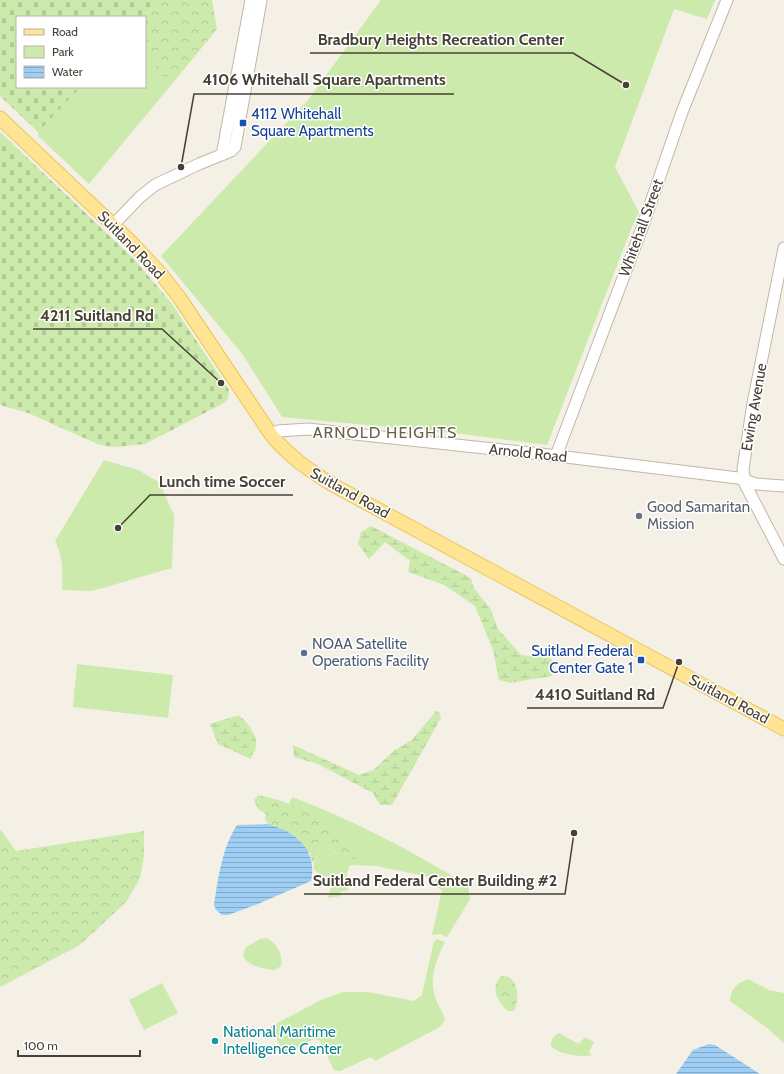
<svg xmlns="http://www.w3.org/2000/svg" width="784" height="1074" viewBox="0 0 784 1074" font-family="Cabin,sans-serif">
	<style>
		.green { fill: #cceaac }
		.forest { fill: url(#forest-crowns) }
		.wetland { fill: url(#wetland-marsh) }
		.cemetery { fill: url(#cemetery-stones) }
		.water { fill: url(#water-rules) }
		.lines { fill: none; stroke-linecap: round; stroke-linejoin: round }
		.minor-casing { stroke: #c0b8a8; stroke-width: 13 }
		.major-casing { stroke: #eac55e; stroke-width: 15 }
		.minor { stroke: #fff; stroke-width: 11 }
		.major { stroke: #ffe593; stroke-width: 13 }
		.transit-dot { fill: #1a4fb4; stroke: #fff; stroke-width: 1.5 }
		.worship-dot { fill: #6b7280; stroke: #fff; stroke-width: 1.5 }
		.service-dot { fill: #5c6f8a; stroke: #fff; stroke-width: 1.5 }
		.culture-dot { fill: #0f9aa8; stroke: #fff; stroke-width: 1.5 }
		.labels { text-anchor: middle; stroke-width: 3; stroke-linejoin: round; paint-order: stroke }
		.transit-label { font-size: 15px; fill: #164399; stroke: #fff; text-anchor: start }
		.street-label { font-size: 15px; fill: #474035; stroke: #fff }
		.worship-label { font-size: 15px; fill: #5b616d; stroke: #fff; text-anchor: start }
		.service-label { font-size: 15px; fill: #4e5e75; stroke: #fff; text-anchor: start }
		.culture-label { font-size: 15px; fill: #0d838f; stroke: #fff; text-anchor: start }
		.neighbourhood-label { font-size: 16px; letter-spacing: 1px; fill: #6a5f4b; stroke: #fff }
		.leader { fill: none; stroke: #474035; stroke-width: 1.5 }
		.callout-dot { fill: #474035; stroke: #fff; stroke-width: 1.5 }
		.callout-label { font-size: 16px; text-anchor: middle; font-weight: bold; fill: #474035; stroke: #fff; stroke-width: 3; stroke-linejoin: round; paint-order: stroke }
	</style>
	<defs>
		<pattern id="forest-crowns" width="20" height="18" patternUnits="userSpaceOnUse"><rect width="20" height="18" fill="#cceaac"/><path d="M2 6a3 3 0 1 1 6 0M12 15a3 3 0 1 1 6 0" fill="none" stroke="#b1ca95"/></pattern>
		<pattern id="wetland-marsh" width="20" height="14" patternUnits="userSpaceOnUse"><rect width="20" height="14" fill="#cceaac"/><path d="M1 5h8M5 5V1M11 12h8M15 12V8" fill="none" stroke="#b1ca95"/></pattern>
		<pattern id="cemetery-stones" width="16" height="16" patternUnits="userSpaceOnUse"><rect width="16" height="16" fill="#cceaac"/><path d="M2 7V4a2 2 0 0 1 4 0v3zM10 15v-3a2 2 0 0 1 4 0v3z" fill="#b1ca95"/></pattern>
		<pattern id="water-rules" width="6" height="5" patternUnits="userSpaceOnUse"><rect width="6" height="5" fill="#9fcef4"/><path d="M0 2.5h6" fill="none" stroke="#83a9c6"/></pattern>
	</defs>
	<rect width="100%" height="100%" fill="#f4f0e6"/>
	<!-- green -->
	<path class="green" d="M381,0H715L707,19L674,9L615,167L639,212L630,232L547,445L462,434L282,417L243,355L161,256L308,100Z
		M145,45C157,62 152,76 177,78L89,184L38,136V132L81,87H145Z
		M104,460L138,470L159,482L174,515L172,568L92,591L62,590C63,572 63,557 55,541Z
		M77,664L173,675L168,718L73,707Z
		M292,797C354,820 411,851 468,885L470,899L447,937L440,934L432,935L442,890L436,887L435,878L376,866L350,865C345,874 348,880 348,890L340,892L341,896L328,898L331,887L314,869V861L321,848L324,846L337,854L359,850C340,830 314,815 289,804Z
		M266,938C276,941 284,956 281,966L275,970C266,970 246,965 243,956L246,947L260,939Z
		M436,939L445,942C436,961 428,978 436,999C438,1006 443,1012 445,1019L440,1027L375,1061L371,1057L340,1071L334,1070L319,1040L314,1039L285,1054L270,1027L321,1000L343,992H368L414,1001L422,995L433,945Z
		M748,979L769,990L784,993V1043L767,1028L730,1001C731,988 736,984 748,979Z
		M162,983L178,1013L144,1030L129,1000Z
		M559,1033L579,1044L585,1037L594,1042L589,1052L592,1055C582,1058 558,1054 551,1046C551,1040 553,1036 559,1033Z"/>
	<!-- forest -->
	<path class="forest" d="M158,0H212L217,29L177,78L163,76L158,71L145,45V17Z
		M258,795C295,802 333,822 359,850L358,857L354,859L345,858L324,846L321,848L312,863L310,853L280,828L268,824L265,819L266,814L258,809L254,800Z
		M0,829L16,851L144,831V856L140,878L127,901L80,945L0,987Z
		M501,976C519,975 520,998 514,1011H508C497,1000 490,989 501,976Z"/>
	<!-- wetland -->
	<path class="wetland" d="M371,526L471,578L474,588L491,610L498,629L521,655L551,658L554,668L552,676L510,683L499,680L493,650L475,606L444,585L408,572L410,561L385,542L369,559L358,544L361,532Z
		M436,711L439,712L441,718L392,805H380L373,793L318,764L294,757L293,745L359,775L373,770L395,750L412,740Z
		M236,716H240C248,723 260,738 255,750C253,754 252,755 251,759L218,744L210,724Z"/>
	<!-- cemetery -->
	<path class="cemetery" d="M0,0H158L145,17H17V87H81L38,132L0,96Z
		M0,132L134,259L172,304L229,390L228,399L224,403L145,444L115,447L100,445L28,413L0,405Z"/>
	<!-- water -->
	<path class="water" d="M268,824C295,832 318,849 311,881L258,904L228,915H222L216,910L214,905C218,879 222,848 237,825Z
		M709,1044L715,1045L760,1074H676L693,1050Z"/>
	<g class="lines">
		<!-- minor casing -->
		<g class="minor-casing">
			<path id="minor" d="M222,155L251,0
				M113,225L140,197L155,185L199,164L231,151L235,147L261,0
				M784,248L753,403L743,469L745,484L784,559
				M272,436L278,431L308,429L541,454L738,478L756,484L784,486
				M556,456L642,228L682,112L727,0"/>
		</g>
		<!-- major casing -->
		<g class="major-casing">
			<path id="major" d="M0,118L132,243L161,274L179,297L272,436C290,457 310,471 333,485L784,729"/>
		</g>
		<!-- minor -->
		<use href="#minor" class="minor"/>
		<!-- major -->
		<use href="#major" class="major"/>
	</g>
	<!-- markers -->
	<g class="transit-dot">
		<rect x="239" y="119" width="8" height="8" rx="2"/>
		<rect x="637" y="656" width="8" height="8" rx="2"/>
	</g>
	<circle class="worship-dot" cx="639" cy="516" r="4"/>
	<circle class="service-dot" cx="304" cy="653" r="4"/>
	<circle class="culture-dot" cx="215" cy="1041" r="4"/>
	<g class="labels">
		<!-- transit labels -->
		<g class="transit-label">
			<text x="251" y="119">4112 Whitehall<tspan x="251" dy="17">Square Apartments</tspan></text>
			<text x="633" y="656" text-anchor="end">Suitland Federal<tspan x="633" dy="17">Center Gate 1</tspan></text>
		</g>
		<!-- street labels -->
		<g class="street-label">
			<text transform="translate(641 228) rotate(-70)" y="5">Whitehall Street</text>
			<text transform="translate(131 245) rotate(46)" y="5">Suitland Road</text>
			<text transform="translate(754 407) rotate(-80)" y="5">Ewing Avenue</text>
			<text transform="translate(528 453) rotate(6)" y="5">Arnold Road</text>
			<text transform="translate(350 493) rotate(29)" y="5">Suitland Road</text>
			<text transform="translate(729 699) rotate(28)" y="5">Suitland Road</text>
		</g>
		<!-- worship labels -->
		<g class="worship-label">
			<text x="647" y="512">Good Samaritan<tspan x="647" dy="17">Mission</tspan></text>
		</g>
		<!-- service labels -->
		<g class="service-label">
			<text x="312" y="649">NOAA Satellite<tspan x="312" dy="17">Operations Facility</tspan></text>
		</g>
		<!-- culture labels -->
		<g class="culture-label">
			<text x="223" y="1037">National Maritime<tspan x="223" dy="17">Intelligence Center</tspan></text>
		</g>
		<!-- neighbourhood labels -->
		<g class="neighbourhood-label">
			<text x="385" y="438">ARNOLD HEIGHTS</text>
		</g>
	</g>
	<!-- callouts -->
	<path class="leader" d="M626 85L573 53H310M181 167L194 94H454M221 383L162 329H33M118 528L150 495H293M679 662L663 708H527M574 833L565 894H304"/>
	<g class="callout-dot">
		<circle cx="626" cy="85" r="4"/>
		<circle cx="181" cy="167" r="4"/>
		<circle cx="221" cy="383" r="4"/>
		<circle cx="118" cy="528" r="4"/>
		<circle cx="679" cy="662" r="4"/>
		<circle cx="574" cy="833" r="4"/>
	</g>
	<g class="callout-label">
		<text x="441" y="45">Bradbury Heights Recreation Center</text>
		<text x="324" y="85">4106 Whitehall Square Apartments</text>
		<text x="97" y="321">4211 Suitland Rd</text>
		<text x="222" y="487">Lunch time Soccer</text>
		<text x="595" y="700">4410 Suitland Rd</text>
		<text x="435" y="886">Suitland Federal Center Building #2</text>
	</g>
	<!-- legend -->
	<rect x="16" y="16" width="130" height="72" fill="#ffffff" stroke="#b5b3ae"/>
	<rect x="24" y="29" width="20" height="6" fill="#ffe593" stroke="#b5b3ae"/>
	<text x="52" y="36" font-size="12" fill="#474035">Road</text>
	<rect x="24" y="46" width="20" height="12" fill="#cceaac" stroke="#b5b3ae"/>
	<text x="52" y="56" font-size="12" fill="#474035">Park</text>
	<rect x="24" y="66" width="20" height="12" fill="url(#water-rules)" stroke="#b5b3ae"/>
	<text x="52" y="76" font-size="12" fill="#474035">Water</text>
	<!-- scale -->
	<path d="M18 1050v6h122v-6" fill="none" stroke="#474035" stroke-width="2"/>
	<text x="24" y="1050" font-size="12" fill="#474035" stroke="#ffffff" stroke-width="3" paint-order="stroke">100 m</text>
</svg>
